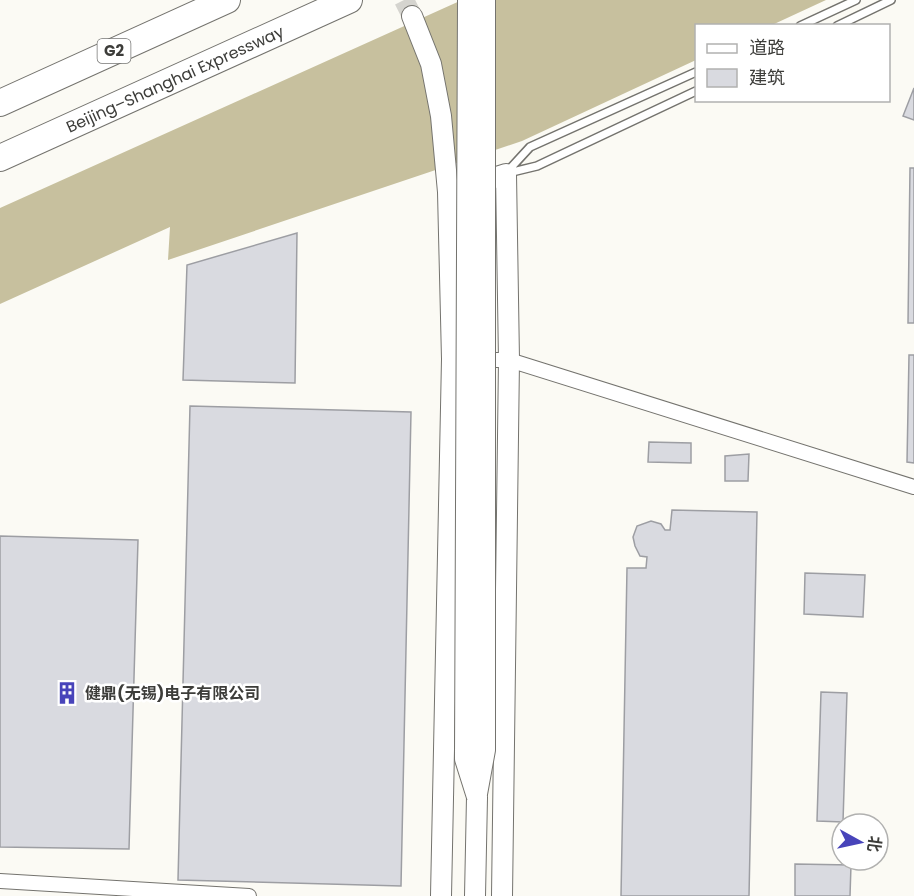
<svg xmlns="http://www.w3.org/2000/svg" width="914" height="896" viewBox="0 0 914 896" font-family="Poppins,'Noto Sans SC',sans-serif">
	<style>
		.forest { fill: #c7c09e }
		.building { fill: #d9dae0; stroke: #9d9ea3; stroke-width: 1.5 }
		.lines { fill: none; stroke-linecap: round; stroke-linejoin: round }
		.secondary-tunnel { stroke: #d5d4cf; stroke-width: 20; stroke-dasharray: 20 10; stroke-linecap: butt }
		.lane-casing { stroke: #74736e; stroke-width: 10 }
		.street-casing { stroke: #74736e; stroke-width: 16 }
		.secondary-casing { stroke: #74736e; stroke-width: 22 }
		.highway-casing { stroke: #74736e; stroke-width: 28 }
		.lane { stroke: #fff; stroke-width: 7 }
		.street { stroke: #fff; stroke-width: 14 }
		.secondary { stroke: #fff; stroke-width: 20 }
		.highway { stroke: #fff; stroke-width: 26 }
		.secondary-bridge-casing { stroke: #74736e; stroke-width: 22; stroke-linecap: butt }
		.secondary-bridge { stroke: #fff; stroke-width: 20 }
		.labels { text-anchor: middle; stroke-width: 5; stroke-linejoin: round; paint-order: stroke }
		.shield { fill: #fff; stroke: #777775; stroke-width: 1.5 }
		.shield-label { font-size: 15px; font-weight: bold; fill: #3d3d3a }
		.street-label { font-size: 16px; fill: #3d3d3a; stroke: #fff }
		.poi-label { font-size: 16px; font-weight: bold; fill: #3d3d3a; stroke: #fff; text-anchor: start }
	</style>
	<rect width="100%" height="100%" fill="#fbfaf4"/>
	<!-- forest -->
	<path class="forest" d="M462,0H826L772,25L696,26V60L522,141L168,260L170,227L0,304V208Z"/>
	<!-- building -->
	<path class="building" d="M914,88V120L903,116Z
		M910,168H914V323H908Z
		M297,233L295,383L183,380L187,265Z
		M909,355H914V463L907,462Z
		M190,406L411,412L401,886L178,880Z
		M649,442L691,443V463L648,462Z
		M749,454L748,481H725V456Z
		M672,510L757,512L749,896H621L627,568H646L647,557L640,556L635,546L633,537L637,526L651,521L661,524L665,530H670Z
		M0,536L138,540L129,849L0,847Z
		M805,573L865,575L863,617L804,614Z
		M821,692L847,693L843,822L817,821Z
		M795,864L851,865L850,896H795Z"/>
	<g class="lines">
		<!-- secondary-tunnel -->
		<path class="secondary-tunnel" d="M404,0L412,16"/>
		<!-- lane casing -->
		<g class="lane-casing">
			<path id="lane" d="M800,26L856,0
				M837,26L891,0
				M507,172L530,147L696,72
				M508,173L537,166L696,91"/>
		</g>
		<!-- street casing -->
		<g class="street-casing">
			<path id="street" d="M477,360H509L914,487
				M0,881L249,896"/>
		</g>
		<!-- secondary casing -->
		<g class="secondary-casing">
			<path id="secondary" d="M412,16L431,64L441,116L448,192L452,359L441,896
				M471,185L506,174L509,360L502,896
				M475,896L477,797"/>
		</g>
		<!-- highway casing -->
		<g class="highway-casing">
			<g id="highway">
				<path d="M0,103L227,0"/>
				<path id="s1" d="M0,158L349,0"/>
			</g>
		</g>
		<!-- lane -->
		<use href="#lane" class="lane"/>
		<!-- street -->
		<use href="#street" class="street"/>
		<!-- secondary -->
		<use href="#secondary" class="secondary"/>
		<!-- highway -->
		<use href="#highway" class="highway"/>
		<!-- secondary-bridge casing -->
		<g class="secondary-bridge-casing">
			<path id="secondary-bridge" d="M468,0L465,759L477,797
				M477,794L485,750V0"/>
		</g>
		<!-- secondary-bridge -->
		<use href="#secondary-bridge" class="secondary-bridge"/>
	</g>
	<!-- icons -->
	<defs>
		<g id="building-bare" transform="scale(1.8)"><path d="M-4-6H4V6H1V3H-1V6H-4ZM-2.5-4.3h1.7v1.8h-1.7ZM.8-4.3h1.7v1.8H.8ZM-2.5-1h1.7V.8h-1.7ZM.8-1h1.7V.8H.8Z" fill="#4844ba" stroke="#fff" stroke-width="2.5" paint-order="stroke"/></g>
	</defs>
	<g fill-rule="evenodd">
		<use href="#building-bare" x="67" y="693"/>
	</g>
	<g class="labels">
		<!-- shield labels -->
		<rect class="shield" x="97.5" y="39" width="33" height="24" rx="4.5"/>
		<g class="shield-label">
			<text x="114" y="56">G2</text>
		</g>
		<!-- street labels -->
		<g class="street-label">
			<text dy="6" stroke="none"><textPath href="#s1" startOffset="192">Beijing–Shanghai Expressway</textPath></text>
		</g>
		<!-- poi labels -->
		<g class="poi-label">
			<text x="85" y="699">健鼎(无锡)电子有限公司</text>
		</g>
	</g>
	<!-- legend -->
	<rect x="695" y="24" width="195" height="78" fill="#ffffff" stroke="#b1b1b0" stroke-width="1.5"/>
	<rect x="707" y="44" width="30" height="9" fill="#ffffff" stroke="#b1b1b0" stroke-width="1.5"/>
	<text x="749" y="54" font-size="18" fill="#3d3d3a">道路</text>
	<rect x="707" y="69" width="30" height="18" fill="#d9dae0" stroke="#b1b1b0" stroke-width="1.5"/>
	<text x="749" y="84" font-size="18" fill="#3d3d3a">建筑</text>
	<!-- north arrow -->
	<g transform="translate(860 842) rotate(98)"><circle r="28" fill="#ffffff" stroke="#b1b1b0" stroke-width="1.5"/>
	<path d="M0-4.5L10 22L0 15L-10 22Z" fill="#4844ba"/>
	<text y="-9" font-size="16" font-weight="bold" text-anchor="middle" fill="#3d3d3a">北</text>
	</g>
</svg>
